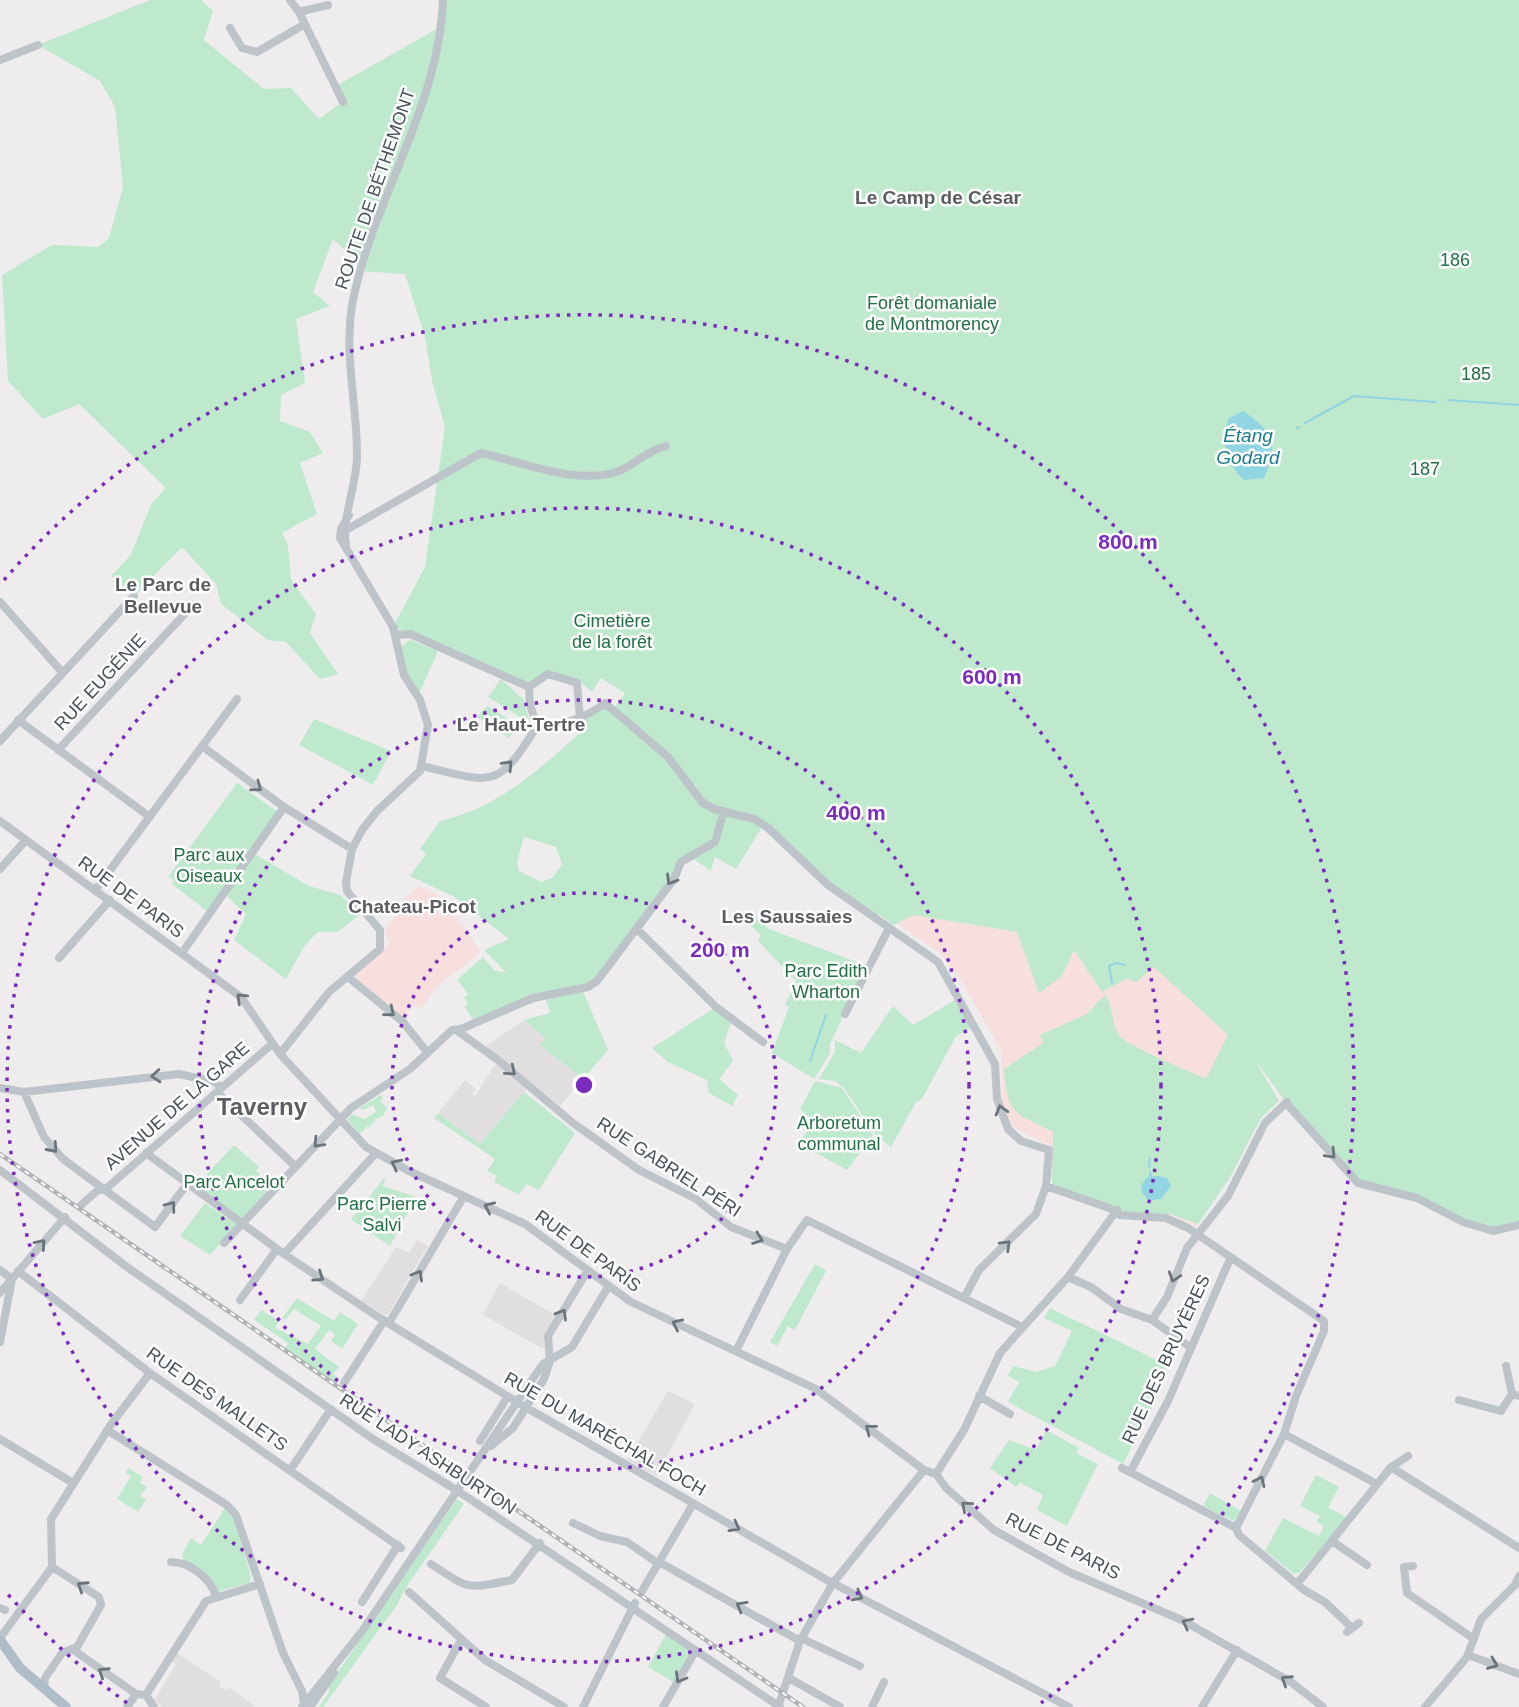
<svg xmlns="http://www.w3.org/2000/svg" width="1519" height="1707" viewBox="0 0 1519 1707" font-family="Helvetica,sans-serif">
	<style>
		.education { fill: #e0dede }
		.medical { fill: #f7dfde }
		.green { fill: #bee9cd; fill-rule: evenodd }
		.water { fill: #90d5e1 }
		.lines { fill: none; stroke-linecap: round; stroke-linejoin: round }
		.stream { stroke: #90d5e1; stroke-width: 2 }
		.minor { stroke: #bcc4ca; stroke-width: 8 }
		.major { stroke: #afbdc9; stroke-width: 10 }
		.rail-casing { stroke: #afb2b6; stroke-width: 4.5 }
		.rail { stroke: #fff; stroke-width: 2; stroke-dasharray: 5; stroke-linecap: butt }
		.minor-bridge { stroke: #bcc4ca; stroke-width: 8 }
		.oneway { stroke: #6a747a }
		.ring { fill: none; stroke: #7b2cbf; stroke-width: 3.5; stroke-dasharray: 3.5 7 }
		.labels { text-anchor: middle; stroke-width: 5; stroke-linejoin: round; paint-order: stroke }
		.street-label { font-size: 18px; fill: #475158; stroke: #fff }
		.park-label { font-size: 18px; fill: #207044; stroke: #fff }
		.neighbourhood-label { font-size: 19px; font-weight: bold; fill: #5a5d61; stroke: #fff }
		.water-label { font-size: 19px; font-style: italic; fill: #1a7d8f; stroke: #fff }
		.district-label { font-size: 24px; font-weight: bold; fill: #5a5d61; stroke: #fff }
		.centre { fill: #7b2cbf; stroke: #fff; stroke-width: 3.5 }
		.ring-label { font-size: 21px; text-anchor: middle; font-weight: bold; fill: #7b2cbf; stroke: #fff; stroke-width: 5; stroke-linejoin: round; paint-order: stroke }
	</style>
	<rect width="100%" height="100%" fill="#efeced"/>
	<!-- education -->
	<path class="education" d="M524,1020L545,1038L540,1045L583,1079L560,1106L486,1046Z
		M498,1060L529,1086L480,1144L438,1113L465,1080L476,1089L472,1094L475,1096Z
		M417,1240L428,1246L388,1314L383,1315L361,1301L396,1247L409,1253Z
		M500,1283L557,1316L545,1338L543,1349L483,1315Z
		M668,1391L695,1404L656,1476L627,1460Z
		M175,1652L221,1682L219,1687L227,1690L229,1687L256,1707H163L154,1701L176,1664L172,1661Z"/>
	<!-- medical -->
	<path class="medical" d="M419,886L441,897L481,952L439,985L421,1009L415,1004L401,1017L353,978L390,943L384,931L395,916L391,911Z
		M926,899L1130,937L1246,1052L1279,1101L1261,1118L1229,1179L1196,1227L1170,1214L1125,1212L1050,1178L1053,1148L1011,1126L1002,1101L1001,1050L960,979L941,954L881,913Z"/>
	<!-- green -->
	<path class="green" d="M150,0H201L213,11L204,40L264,89L291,88L319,119L342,102L336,86L442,26V0H1519V1224L1493,1231L1419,1199L1364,1186L1290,1108L1255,1060L1279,1101L1261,1118L1229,1179L1198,1224L1170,1214L1125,1212L1052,1186L1053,1132C1016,1113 1007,1116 1004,1069L1043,1043L1040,1035L1087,1014L1105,995C1113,1005 1111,1023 1119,1035C1126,1046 1190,1071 1206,1079L1228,1035L1154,967L1136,982L1126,979L1102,992L1074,950L1062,976L1039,993L1017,932L914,915L893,925L880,915L869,912L867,907L858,909L762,827L736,869L715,857L711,871L691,857L681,862L674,879L597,981L475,1023L465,1007L468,1003L464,998L468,994L457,980L483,957L495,971L506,972L484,950L509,939L453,896L410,876L426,854L420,849L440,821C497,808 542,768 584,729L580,718L605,703L613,710L625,693L601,678L592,692L580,682L554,674L528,684L393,627L425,567L445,427L432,381L425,337L405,274L361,271L354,258L333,239L313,292L330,306L296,319L305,383L281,395L280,421L310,432L323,453L300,463L317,514L282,533L288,545L291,580L316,614L310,633L338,674L320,679L286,642L268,640L221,604L216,584L182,547L134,596L111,576L130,556L152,503L166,488L79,404L43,419L8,381L2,275L52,245L98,247L109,238L123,187L115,107L100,81L38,45ZM524,837L556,847L562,864L552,878L541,882L519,871L517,862Z
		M410,640L438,651L419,694L407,673L401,646Z
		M501,679L523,699L530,723L488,697Z
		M487,706L519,725L509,738L477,717Z
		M314,719L391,751L373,785L299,745Z
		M237,783L278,812L207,911L172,884L174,880L168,877Z
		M251,852L309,886L340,895L361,914L337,932H318L305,945L286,979L234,940L246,914L222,892Z
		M752,913L769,929L867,966L830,1044V1053L814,1079L772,1053L789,1007L785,1005L796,981L758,941L761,935L745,920Z
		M582,989L608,1050L583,1079L540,1045L545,1038L524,1020L550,1013L546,1000Z
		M955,1000L973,1027L956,1036L922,1099L916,1102L891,1147L875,1134L844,1088L835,1081L819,1079L835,1052V1040L861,1053L893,1006L913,1025Z
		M716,1007L732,1020L724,1043L733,1061L719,1079L738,1095L732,1106L709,1093L707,1080L668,1062L652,1048Z
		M815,1081L842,1088L873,1135L847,1170L798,1143L814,1122L800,1109Z
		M524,1092L575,1133L539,1190L527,1184L519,1195L494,1182L497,1176L487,1171L495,1159L434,1118L438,1113L480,1144Z
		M381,1095L383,1098L380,1101L387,1108L383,1116L375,1119L377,1124L374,1120L373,1125L369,1124L370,1128L367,1126L360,1134L347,1119L352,1114L364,1119L376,1112L373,1105L363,1110L359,1108Z
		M234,1145L259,1167L256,1171L272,1185L242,1219L196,1186Z
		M386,1176L383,1186L416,1197L390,1246L351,1219Z
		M205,1203L237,1225L210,1255L180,1236Z
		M815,1264L826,1271L795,1330L788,1326L777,1346L770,1342Z
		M297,1298L334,1321L340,1312L358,1324L342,1349L331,1341L335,1334L329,1330L315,1349L339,1367L333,1374L339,1378L336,1383L285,1349L288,1343L254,1320L261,1310L279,1321L275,1328L308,1344L321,1326L294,1309L285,1320L282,1318Z
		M1050,1308L1167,1365L1156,1385L1162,1388L1123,1464L1008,1402L1019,1382L1008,1376L1013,1366L1036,1372L1055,1366L1072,1331L1044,1318Z
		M1046,1430L1079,1448L1076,1453L1098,1464L1067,1526L1037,1510L1043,1495L1020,1483L1016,1487L990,1468L1009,1440L1036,1450Z
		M128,1468L143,1477L140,1483L147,1487L140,1496L146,1500L138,1512L117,1499L131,1476L126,1473Z
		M1316,1475L1339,1487L1328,1508L1347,1517L1300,1572L1294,1574L1265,1551L1283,1518L1319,1536L1324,1526L1317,1522L1320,1516L1300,1506Z
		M1210,1493L1241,1511L1234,1521L1203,1506Z
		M457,1499L464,1504L405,1589L397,1605L323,1707H319L329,1692V1685Z
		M225,1508L235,1522L251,1577L249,1583L217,1592L183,1561L182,1554L191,1538L201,1545Z
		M666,1634L691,1650L673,1682L648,1667Z"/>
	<!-- water -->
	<path class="water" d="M1243,411C1273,431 1279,445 1264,478L1244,480C1226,463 1219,441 1229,418Z
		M1158,1176L1167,1178L1171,1186L1161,1199L1149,1200L1142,1193L1141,1186L1147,1177Z"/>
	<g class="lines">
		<!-- stream -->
		<path class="stream" d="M1448,400L1519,405
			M1305,423L1354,396L1436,402
			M1297,428L1299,427
			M1112,983L1109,966L1116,963L1125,965
			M810,1061L826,1015
			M1149,1167L1150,1158
			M1150,1172L1151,1177"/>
		<!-- minor -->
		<path class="minor" d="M290,0L299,12L343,102
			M299,12L328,5
			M230,28L242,48L257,52L305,24
			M0,60L38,45
			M346,530L481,453C523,462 577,486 619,471C636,464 646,451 666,446
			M346,544C341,519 358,481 357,454C357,402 343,353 353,300C374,197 439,107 443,0
			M0,602L62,672
			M395,635L410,634L529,687
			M529,687L548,674L577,683L580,718
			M18,720L150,817
			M537,726C562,725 585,719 605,703L668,757L703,803L714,809L754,819L767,827L828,885L938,962L995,1064L997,1099L1008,1129L1021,1141L1049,1150L1046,1186L1036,1214L979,1270L964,1298
			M0,741L134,596
			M202,746L284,807L352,849
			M58,750L193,605
			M422,766C492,783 497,791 537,726L530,705L529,687
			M0,821L241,997L280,1054L366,1147L409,1171L525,1224L631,1302L816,1389L924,1470L936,1474L946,1488L994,1530L1069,1572L1182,1620L1291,1682L1323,1707
			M0,869L26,840
			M96,889L237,699
			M637,929L716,1007L763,1042
			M182,953L284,807
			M59,958L110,900
			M348,977L403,1022L427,1052
			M845,1014L889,928
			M456,1030L498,1060L573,1123L639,1170L696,1199L731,1227L787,1249
			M280,1054L329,992L380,949V930L347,891L346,882L352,849L362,830L377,811L420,771L428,725L420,700L404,675L393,627L340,538L341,529L349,515
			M0,1088L24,1092L179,1074L215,1082L221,1088
			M24,1092L44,1137L63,1159L155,1227L187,1184
			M217,1092L296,1167
			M1286,1103L1358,1183L1417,1198L1463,1222L1493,1231L1519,1225
			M146,1153L284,1254L378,1317L527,1408L827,1580L1069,1707
			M0,1170L127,1267L373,1439L450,1486
			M1046,1186L1109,1208L1120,1215L1166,1218L1188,1228L1324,1321V1331L1296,1396L1284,1434L1377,1484
			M81,1205L97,1191L108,1187L272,1044
			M224,1243L351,1108L410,1069L452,1030L461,1029L533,998L588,987L597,981L674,879L681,862L715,842L724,811
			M284,1254L376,1153
			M0,1270L12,1279L0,1342
			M18,1271L150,1373L401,1548
			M1068,1277L1091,1287L1121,1309L1152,1320L1190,1347
			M0,1293L65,1217
			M240,1300L277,1249
			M1152,1320L1167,1297L1187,1248L1228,1196L1265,1123L1287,1102
			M389,1323L464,1196
			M736,1351L787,1249L807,1220L1022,1327
			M1506,1366L1512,1394L1519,1396
			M344,1383L384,1321
			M979,1396L1010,1414
			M1459,1400L1501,1411L1512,1394
			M107,1430L227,1505L236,1515L283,1653L302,1691L304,1704
			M0,1439L73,1483
			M480,1441L508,1396
			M491,1446L513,1428L544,1379L550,1361L548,1336L588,1270
			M1391,1467L1519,1548
			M1122,1468L1236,1528L1239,1535L1304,1590L1325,1602L1351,1627
			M291,1469L331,1409
			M1130,1472L1168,1401L1230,1259
			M936,1474L964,1430L1000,1353L1068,1277L1117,1210
			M476,1503L780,1707
			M573,1523L600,1536L627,1542L659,1564
			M1236,1528L1284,1434
			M1332,1541L1367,1565
			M171,1562C190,1562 210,1578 216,1596
			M659,1562L800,1641
			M431,1564C471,1590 465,1589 512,1580L540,1543
			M1413,1566L1404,1567L1407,1593L1474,1639
			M1297,1584L1391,1467L1408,1456
			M642,1591L693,1504
			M409,1592L485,1660L564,1707
			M362,1602L398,1545
			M0,1608L5,1610
			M1347,1632L1359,1623
			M0,1638L52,1567L51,1519L112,1423L150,1373
			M801,1638L860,1666
			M461,1640L440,1678L486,1707
			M72,1649L136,1694L146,1695L154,1707
			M1468,1655L1519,1674
			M789,1678L840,1707
			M44,1689L45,1678L62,1653L77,1647L101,1605L99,1597L52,1567
			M146,1695L206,1601L260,1584
			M127,1707L136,1694
			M302,1707L363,1630L536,1374L543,1364L572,1347L608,1287
			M310,1707L334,1673
			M583,1707L635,1603
			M663,1707L696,1650
			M778,1707L800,1641L833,1583L924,1470
			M872,1707L884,1682
			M1202,1707L1237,1650
			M1425,1707L1467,1657L1481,1619L1515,1585L1519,1576"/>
		<!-- major -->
		<path class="major" d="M0,1640L20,1668L66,1707"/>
		<!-- rail casing -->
		<g class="rail-casing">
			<path id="rail" d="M0,1154L803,1707"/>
		</g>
		<!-- rail -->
		<use href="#rail" class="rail"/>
		<!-- minor-bridge -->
		<path class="minor-bridge" d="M450,1486L476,1503"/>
	</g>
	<!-- one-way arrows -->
	<defs><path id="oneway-chevron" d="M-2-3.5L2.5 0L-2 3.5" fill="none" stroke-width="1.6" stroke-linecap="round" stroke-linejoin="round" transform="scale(1.75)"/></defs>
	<g class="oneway">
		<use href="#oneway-chevron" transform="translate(508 765) rotate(-47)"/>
		<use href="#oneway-chevron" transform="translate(257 787) rotate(37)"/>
		<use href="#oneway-chevron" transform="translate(671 880) rotate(121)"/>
		<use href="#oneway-chevron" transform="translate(241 998) rotate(-137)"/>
		<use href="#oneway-chevron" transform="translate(390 1012) rotate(39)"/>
		<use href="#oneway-chevron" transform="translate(511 1071) rotate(40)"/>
		<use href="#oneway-chevron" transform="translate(156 1076) rotate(175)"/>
		<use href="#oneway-chevron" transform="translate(1001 1110) rotate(-106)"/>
		<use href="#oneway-chevron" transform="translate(318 1143) rotate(133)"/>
		<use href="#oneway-chevron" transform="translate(53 1148) rotate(48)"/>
		<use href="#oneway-chevron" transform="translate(1331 1154) rotate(47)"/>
		<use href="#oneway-chevron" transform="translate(396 1164) rotate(-153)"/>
		<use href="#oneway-chevron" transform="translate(171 1206) rotate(-53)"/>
		<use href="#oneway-chevron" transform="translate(489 1207) rotate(-156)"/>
		<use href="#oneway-chevron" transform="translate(758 1239) rotate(21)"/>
		<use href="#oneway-chevron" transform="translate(41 1244) rotate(-49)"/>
		<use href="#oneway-chevron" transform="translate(1006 1245) rotate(-44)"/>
		<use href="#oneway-chevron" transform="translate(418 1275) rotate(-60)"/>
		<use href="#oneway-chevron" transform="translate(319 1277) rotate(34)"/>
		<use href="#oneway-chevron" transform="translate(1174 1277) rotate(108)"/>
		<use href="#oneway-chevron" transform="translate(562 1314) rotate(-59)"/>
		<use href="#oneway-chevron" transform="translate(677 1324) rotate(-155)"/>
		<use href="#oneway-chevron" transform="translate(870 1429) rotate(-142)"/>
		<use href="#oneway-chevron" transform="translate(1260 1481) rotate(-64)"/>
		<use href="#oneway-chevron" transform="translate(966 1506) rotate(-139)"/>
		<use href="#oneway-chevron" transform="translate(735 1527) rotate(29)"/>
		<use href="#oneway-chevron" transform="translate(82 1586) rotate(-147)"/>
		<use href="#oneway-chevron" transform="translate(858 1596) rotate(28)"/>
		<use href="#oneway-chevron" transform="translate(741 1606) rotate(-150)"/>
		<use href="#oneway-chevron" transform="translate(1187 1623) rotate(-153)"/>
		<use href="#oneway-chevron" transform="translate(1493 1664) rotate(21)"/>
		<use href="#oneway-chevron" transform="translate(103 1672) rotate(-147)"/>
		<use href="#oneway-chevron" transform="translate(680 1678) rotate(120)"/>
		<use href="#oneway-chevron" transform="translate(1286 1680) rotate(-147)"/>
	</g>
	<!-- distance rings -->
	<g class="ring">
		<circle cx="584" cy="1085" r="192"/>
		<circle cx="584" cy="1085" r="385"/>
		<circle cx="584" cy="1085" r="577"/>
		<path d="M127 1703A769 769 0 0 1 4 1590M4 580A769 769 0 1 1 1041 1703"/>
	</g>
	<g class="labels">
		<!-- street labels -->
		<g class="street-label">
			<text transform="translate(375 189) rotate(-71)" y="6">ROUTE DE BÉTHEMONT</text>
			<text transform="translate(100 682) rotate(-47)" y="6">RUE EUGÉNIE</text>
			<text transform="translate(131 897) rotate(36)" y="6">RUE DE PARIS</text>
			<text transform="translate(177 1106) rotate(-41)" y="6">AVENUE DE LA GARE</text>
			<text transform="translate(669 1167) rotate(33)" y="6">RUE GABRIEL PÉRI</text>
			<text transform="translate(588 1251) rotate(36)" y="6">RUE DE PARIS</text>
			<text transform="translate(1166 1359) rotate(-65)" y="6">RUE DES BRUYÈRES</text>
			<text transform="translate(217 1399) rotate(35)" y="6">RUE DES MALLETS</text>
			<text transform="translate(605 1434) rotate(30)" y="6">RUE DU MARÉCHAL FOCH</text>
			<text transform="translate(428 1454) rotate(33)" y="6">RUE LADY ASHBURTON</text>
			<text transform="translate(1063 1546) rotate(27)" y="6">RUE DE PARIS</text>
		</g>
		<!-- park labels -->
		<g class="park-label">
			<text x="1455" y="266">186</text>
			<text x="932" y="309">Forêt domaniale<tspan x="932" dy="21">de Montmorency</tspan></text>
			<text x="1476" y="380">185</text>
			<text x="1425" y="475">187</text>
			<text x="612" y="627">Cimetière<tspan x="612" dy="21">de la forêt</tspan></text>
			<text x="209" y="861">Parc aux<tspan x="209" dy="21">Oiseaux</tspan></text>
			<text x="826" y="977">Parc Edith<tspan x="826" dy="21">Wharton</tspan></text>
			<text x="839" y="1129">Arboretum<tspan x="839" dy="21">communal</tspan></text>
			<text x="234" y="1188">Parc Ancelot</text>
			<text x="382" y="1210">Parc Pierre<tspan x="382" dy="21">Salvi</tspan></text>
		</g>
		<!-- neighbourhood labels -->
		<g class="neighbourhood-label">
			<text x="938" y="204">Le Camp de César</text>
			<text x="163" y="591">Le Parc de<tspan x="163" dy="22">Bellevue</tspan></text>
			<text x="521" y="731">Le Haut-Tertre</text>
			<text x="412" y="913">Chateau-Picot</text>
			<text x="787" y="923">Les Saussaies</text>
		</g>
		<!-- water labels -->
		<g class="water-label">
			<text x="1248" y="442">Étang<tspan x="1248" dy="22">Godard</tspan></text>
		</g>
		<!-- district labels -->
		<g class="district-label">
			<text x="262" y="1115">Taverny</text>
		</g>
	</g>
	<circle cx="584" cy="1085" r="10" class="centre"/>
	<g class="ring-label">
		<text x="1128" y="549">800 m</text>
		<text x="992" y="684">600 m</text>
		<text x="856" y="820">400 m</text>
		<text x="720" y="957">200 m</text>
	</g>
</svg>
